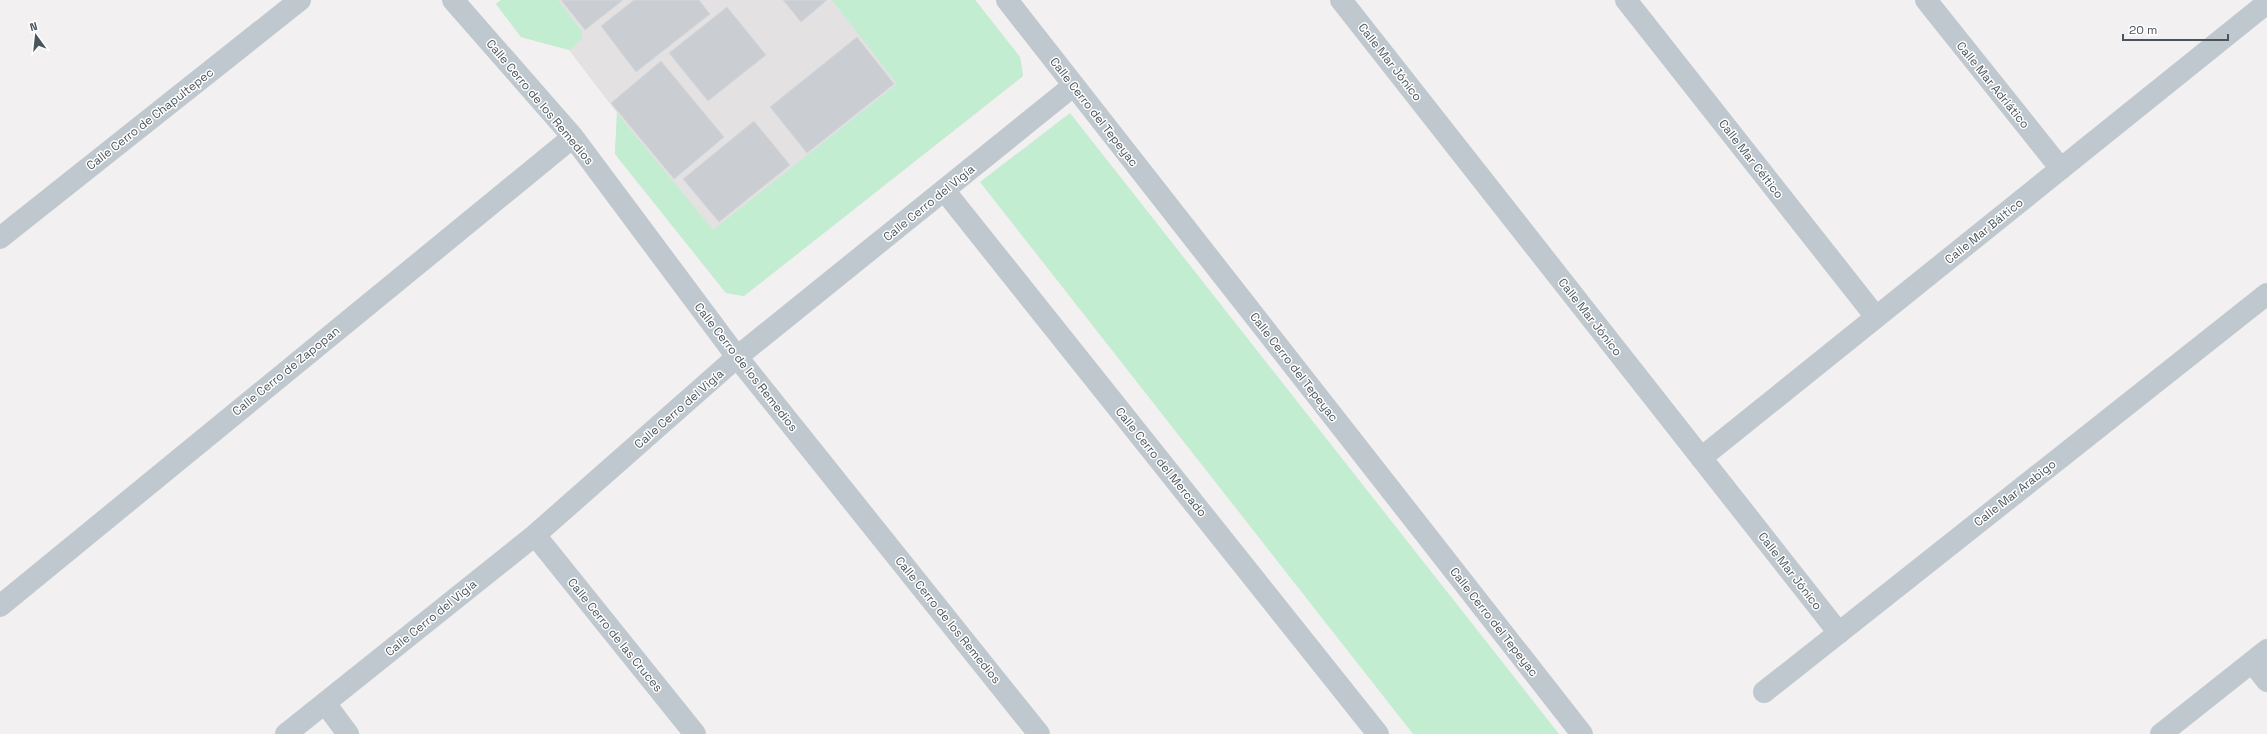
<svg xmlns="http://www.w3.org/2000/svg" width="2267" height="734" viewBox="0 0 2267 734" font-family="'Space Grotesk',sans-serif">
	<style>
		.education { fill: #e3e1e1 }
		.green { fill: #c2edd0 }
		.building { fill: #cacdd2; stroke: #d4d7db }
		.lines { fill: none; stroke-linecap: round; stroke-linejoin: round }
		.minor { stroke: #bfc8ce; stroke-width: 22 }
		.labels { text-anchor: middle; stroke-width: 3; stroke-linejoin: round; paint-order: stroke }
		.street-label { font-size: 12px; fill: #49545c; stroke: #fff }
	</style>
	<rect width="100%" height="100%" fill="#f2f0f0"/>
	<!-- education -->
	<path class="education" d="M501,0H975L1020,57L1023,76L744,296L726,293L615,154L617,113L569,50L521,37L496,4Z"/>
	<!-- green -->
	<path class="green" d="M501,0H558L582,31V39L569,50L521,37L496,4Z
		M832,0H975L1020,57L1023,76L744,296L726,293L615,154L617,113L713,230L897,84Z
		M1070,113L1559,734H1413L980,182Z"/>
	<!-- building -->
	<path class="building" d="M561,0H623L585,30Z
		M634,0H699L710,14L636,72L601,26Z
		M783,0H827L801,22Z
		M727,7L766,55L708,101L669,53Z
		M857,37L894,84L807,153L770,107Z
		M661,61L724,137L674,179L611,103Z
		M754,121L790,165L719,222L683,179Z"/>
	<g class="lines">
		<!-- minor -->
		<path class="minor" d="M453,0L573,137L737,357L1039,734
			M1007,0L1582,734
			M1341,0L1839,633
			M1626,0L1876,317
			M1926,0L2061,169
			M944,190L1378,734
			M0,238L300,0
			M1701,458L2267,3
			M535,535L695,734
			M0,606L573,137
			M2252,662L2267,681
			M1764,692L2267,294
			M325,703L348,734
			M286,734L535,535L737,357L1073,86
			M2161,734L2267,650"/>
	</g>
	<g class="labels">
		<!-- street labels -->
		<g class="street-label">
			<text transform="translate(1390 62) rotate(52)" y="4">Calle Mar Jónico</text>
			<text transform="translate(1993 85) rotate(51)" y="4">Calle Mar Adriático</text>
			<text transform="translate(540 102) rotate(50)" y="4">Calle Cerro de los Remedios</text>
			<text transform="translate(1094 112) rotate(52)" y="4">Calle Cerro del Tepeyac</text>
			<text transform="translate(150 119) rotate(-38)" y="4">Calle Cerro de Chapultepec</text>
			<text transform="translate(1751 159) rotate(52)" y="4">Calle Mar Céltico</text>
			<text transform="translate(929 203) rotate(-39)" y="4">Calle Cerro del Vigía</text>
			<text transform="translate(1984 231) rotate(-39)" y="4">Calle Mar Báltico</text>
			<text transform="translate(1590 317) rotate(52)" y="4">Calle Mar Jónico</text>
			<text transform="translate(746 367) rotate(52)" y="4">Calle Cerro de los Remedios</text>
			<text transform="translate(1294 367) rotate(52)" y="4">Calle Cerro del Tepeyac</text>
			<text transform="translate(286 371) rotate(-39)" y="4">Calle Cerro de Zapopan</text>
			<text transform="translate(679 409) rotate(-41)" y="4">Calle Cerro del Vigía</text>
			<text transform="translate(1161 462) rotate(51)" y="4">Calle Cerro del Mercado</text>
			<text transform="translate(2015 493) rotate(-38)" y="4">Calle Mar Arabigo</text>
			<text transform="translate(1790 571) rotate(52)" y="4">Calle Mar Jónico</text>
			<text transform="translate(431 618) rotate(-39)" y="4">Calle Cerro del Vigía</text>
			<text transform="translate(948 620) rotate(51)" y="4">Calle Cerro de los Remedios</text>
			<text transform="translate(1494 622) rotate(52)" y="4">Calle Cerro del Tepeyac</text>
			<text transform="translate(615 635) rotate(51)" y="4">Calle Cerro de las Cruces</text>
		</g>
	</g>
	<!-- north arrow -->
	<g transform="translate(36 36) rotate(345)" stroke="#ffffff" stroke-width="3" paint-order="stroke">
	<path d="M0-3L7 15L0 10L-7 15Z" fill="#49545c"/>
	<text y="-6" font-size="11" font-weight="bold" text-anchor="middle" fill="#49545c">N</text>
	</g>
	<!-- scale -->
	<path d="M2123 34v6h105v-6" fill="none" stroke="#49545c" stroke-width="2"/>
	<text x="2129" y="34" font-size="12" fill="#49545c" stroke="#ffffff" stroke-width="3" paint-order="stroke">20 m</text>
</svg>
